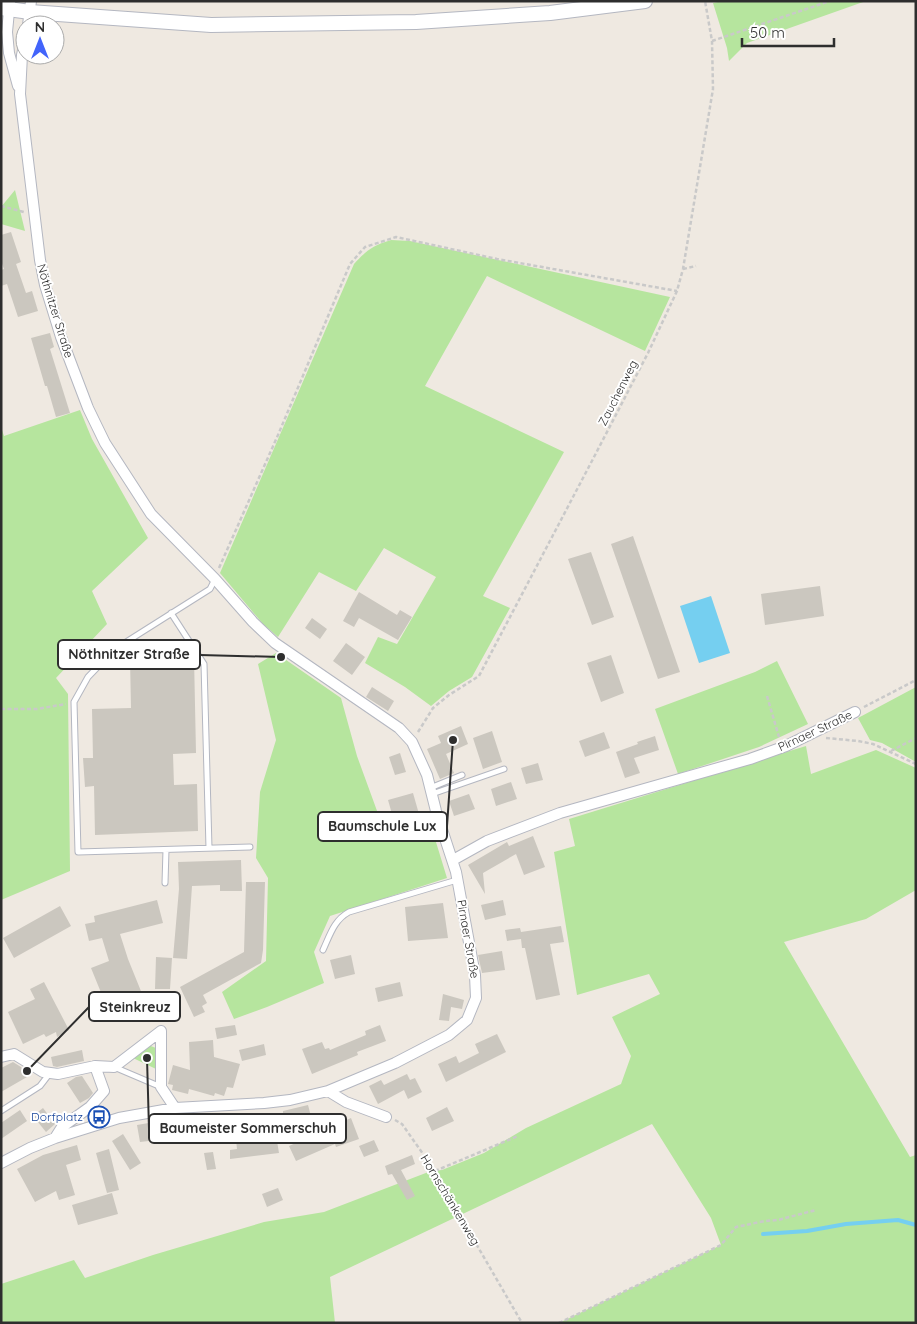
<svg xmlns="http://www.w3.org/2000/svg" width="917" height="1324" viewBox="0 0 917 1324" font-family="Quicksand,sans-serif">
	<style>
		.green { fill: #b6e59e }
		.water { fill: #75cff0 }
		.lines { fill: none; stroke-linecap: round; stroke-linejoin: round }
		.stream { stroke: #75cff0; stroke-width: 4 }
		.building { fill: #cbc7bf }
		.lane-casing { stroke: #b4b7c1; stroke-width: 7 }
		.street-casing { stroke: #b4b7c1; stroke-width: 12 }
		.secondary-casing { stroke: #b4b7c1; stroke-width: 16 }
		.path { stroke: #c9c9c9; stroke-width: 2.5; stroke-dasharray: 4 2.5; stroke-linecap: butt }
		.lane { stroke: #fff; stroke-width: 5 }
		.street { stroke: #fff; stroke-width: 10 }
		.secondary { stroke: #fff; stroke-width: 14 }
		.labels { text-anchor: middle; stroke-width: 4; stroke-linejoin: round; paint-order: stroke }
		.street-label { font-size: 12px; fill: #2e2e2e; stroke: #fff }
		.transit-label { font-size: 12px; fill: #164399; stroke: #fff; text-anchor: end }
		.leader { fill: none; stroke: #2e2e2e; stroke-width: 2 }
		.callout-dot { fill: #2e2e2e; stroke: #fff; stroke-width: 2 }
		.callout { fill: #fff; stroke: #2e2e2e; stroke-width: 2 }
		.callout-label { font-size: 14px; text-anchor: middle; font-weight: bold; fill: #2e2e2e }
	</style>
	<rect width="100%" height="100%" fill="#efe9e1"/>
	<!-- green -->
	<path class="green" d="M723,1H866L747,43L729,61L727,48L713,3Z
		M15,190L25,231L1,224V207Z
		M391,240L410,241L670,297L645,351L487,276L425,386L564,452L483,596L510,608L472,677L449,691L431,706L405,687L365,663L378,637L397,644L436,577L384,548L356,591L319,572L278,637L263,624L220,573L354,264C367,250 372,246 391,240Z
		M80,410L92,439L148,538L92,591L107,624L56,678L68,694L70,871L1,900V427L4,436Z
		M276,653L341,698L357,756L384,830L428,816L447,878L330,916L314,952L324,983L267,1007L234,1019L222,992L266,961L268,878L256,858L260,792L276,740L258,664Z
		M777,661L808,724L759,747L678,774L655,709L755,672Z
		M916,687V762L882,743L870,740L858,718Z
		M806,746L811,774L876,750L916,768V890L866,919L784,942L910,1157L916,1155V1323H559L721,1245L711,1218L652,1124L330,1277L335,1323H1V1284L74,1260L85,1278L153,1255L264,1222L324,1212L431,1171L442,1170L484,1153L526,1128L621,1084L631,1056L612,1017L660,994L649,974L577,995L554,852L575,846L569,819Z
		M148,1045L156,1048V1069L133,1058Z"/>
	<!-- water -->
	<path class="water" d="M711,596L730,653L699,663L680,606Z"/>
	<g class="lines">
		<!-- stream -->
		<path class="stream" d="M763,1234L807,1231L846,1224L898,1220L916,1225"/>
	</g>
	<!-- building -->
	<path class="building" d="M11,232L21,262L16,264L26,293L32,291L38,311L18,317L7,284L1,286V270L4,269L1,261V235Z
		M50,333L54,347L50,349L70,413L56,417L47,386H45L31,338Z
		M633,536L680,672L658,679L611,544Z
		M591,552L614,617L592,625L568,559Z
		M820,586L824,616L765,625L761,594Z
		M359,592L397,615L400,610L412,617L398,640L359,618L354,627L343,621Z
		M312,618L327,629L320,639L305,628Z
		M346,643L365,657L352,675L333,661Z
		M611,655L624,693L601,702L587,663Z
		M194,657L196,753L173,754L174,785L197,784L198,831L95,835L94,786L85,787L83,758H93L92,709L131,708L130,659Z
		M372,687L394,701L388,711L366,697Z
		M461,726L468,744L446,754L454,773L440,779L427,749L441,743L438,736Z
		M492,731L502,762L483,769L473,738Z
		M604,732L610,748L585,757L579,741Z
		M655,736L659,750L634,758L640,773L625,778L616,752L638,744L637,742Z
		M400,753L406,772L395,775L389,757Z
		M538,763L543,780L526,784L521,768Z
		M511,782L517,799L496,806L491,789Z
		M413,793L419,814L401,819L399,812L392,814L388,800Z
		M469,794L475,809L454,816L449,801Z
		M533,836L545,867L524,875L516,854L483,873L485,894L468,865L507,842L509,846Z
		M241,860L242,891H220V885L192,886L187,959L173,958L179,889L178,862Z
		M246,882H265L263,950L261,963L203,995L207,1003L202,1006L205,1012L194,1017L180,987L244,952Z
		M157,900L163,923L120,934L128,959L149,1011L132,1018L131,1014L113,1022L91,968L109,961L102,938L89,941L85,924L95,922L94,916Z
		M503,900L506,915L485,920L481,905Z
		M443,903L448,938L408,941L405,907Z
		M60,906L71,926L14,958L3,938Z
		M561,926L564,942L550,944L560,995L536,1000L525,948H522L521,939L507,941L505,930L520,928L521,932Z
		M502,951L505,970L482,973L478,955Z
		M351,955L355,974L335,979L330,960Z
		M156,957L172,958L170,989H155Z
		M44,982L69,1030L57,1037L56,1032L46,1037L44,1034L23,1044L8,1012L35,999L30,989Z
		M400,982L403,996L378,1002L375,988Z
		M443,994L464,1000L462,1009L451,1007L449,1021L439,1020Z
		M235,1025L237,1035L217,1039L215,1028Z
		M380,1025L386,1041L357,1052L358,1055L312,1074L302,1049L322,1042L325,1049L329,1048L330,1050L366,1035L365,1031Z
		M497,1034L506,1052L446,1082L438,1064L456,1056L459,1063L479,1053L475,1044Z
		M213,1040L214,1057L240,1064L233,1088L227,1087L224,1096L215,1093L214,1096L189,1089L188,1094L172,1090L173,1085L168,1084L173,1065L190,1070L189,1042Z
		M264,1044L266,1055L242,1061L239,1050Z
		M82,1050L84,1061L57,1067L53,1066L51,1057Z
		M13,1062L21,1067L27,1077L1,1092V1068Z
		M407,1074L410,1080L415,1078L422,1092L408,1099L404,1090L378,1104L369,1086L381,1080L384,1085Z
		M82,1076L93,1093L89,1098L80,1103L67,1083L76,1077Z
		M308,1105L312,1120L275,1129L279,1153L230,1159V1150L237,1149L235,1130H229L228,1117L283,1114V1111Z
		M447,1107L454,1121L432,1131L426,1118Z
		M43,1108L55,1124L46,1132L33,1116Z
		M20,1110L27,1121L1,1139V1123Z
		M351,1118L359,1139L336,1147L335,1144L296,1161L289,1146Z
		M208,1119L210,1134L140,1142L137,1125L166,1120V1123Z
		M123,1134L141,1163L130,1170L112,1141Z
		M374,1140L379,1151L364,1157L359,1146Z
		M77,1145L81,1160L66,1165L75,1195L59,1200L56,1191L35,1202L17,1169L43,1155Z
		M109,1149L119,1190L107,1193L96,1153Z
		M213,1152L216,1169L207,1170L204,1153Z
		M412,1155L415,1164L401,1170L415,1196L407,1200L392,1174L388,1175L385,1166Z
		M278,1188L283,1200L267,1207L262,1194Z
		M112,1193L118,1214L78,1225L72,1205Z"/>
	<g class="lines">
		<!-- lane casing -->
		<g class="lane-casing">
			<path id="lane" d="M215,579L210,589L115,649L88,677L74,702L78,852L250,847
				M171,613L204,664L209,848
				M430,788L462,775
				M432,794L504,769
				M165,883L166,850
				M323,950C330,935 334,920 349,912L457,880
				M114,1067L161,1087
				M1,1111L40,1086L50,1073"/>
		</g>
		<!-- street casing -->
		<g class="street-casing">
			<path id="street" d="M10,1L7,32L9,53L18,86
				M28,25L31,1
				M453,860L487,841L560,813L750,759L786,746L855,712
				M1,1057L14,1054L43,1072L58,1074L95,1066L114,1067L161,1031V1087L175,1108
				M328,1091L346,1102L386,1117
				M55,1138L62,1127L90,1107L104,1091L95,1066
				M1,1163L30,1148L55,1138L119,1118L175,1108L264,1103L290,1100L328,1091L395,1063L449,1035L467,1020L476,998L475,975L456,872L436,811L427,775L412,742L399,728L275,643L253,622L215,579L151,514L105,443L88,408L61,337L45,285L40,260L20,94L22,55L25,41"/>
		</g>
		<!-- secondary casing -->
		<g class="secondary-casing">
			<path id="secondary" d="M1,8L30,12L211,25L416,22L550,13L645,1"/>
		</g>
		<!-- path -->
		<path class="path" d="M712,41L830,1
			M1,206L24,212
			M683,269L696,266
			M219,568L278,435L350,264L365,247L396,237L497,259L677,291
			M767,696L779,737
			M864,707L916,680
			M1,709H37L66,704
			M418,732L433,708L449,695L479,676L594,457L648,353L677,291L683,269L713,89L712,41L705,1
			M826,738L858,741L873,744L916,764
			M891,751L916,738
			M395,1120L402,1124L435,1171L460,1216L522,1323
			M435,1171L518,1136
			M559,1323L721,1245L736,1227L765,1221L778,1220L816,1210"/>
		<!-- lane -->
		<use href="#lane" class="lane"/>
		<!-- street -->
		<use href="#street" class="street"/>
		<!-- secondary -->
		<use href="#secondary" class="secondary"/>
	</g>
	<!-- icons -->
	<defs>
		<g id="bus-ring" transform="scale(1.125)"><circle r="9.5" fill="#fff" stroke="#1a4fb4" stroke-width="1.5"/><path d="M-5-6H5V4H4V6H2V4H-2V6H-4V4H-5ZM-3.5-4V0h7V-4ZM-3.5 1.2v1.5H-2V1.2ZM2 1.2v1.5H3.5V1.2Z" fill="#1a4fb4"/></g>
	</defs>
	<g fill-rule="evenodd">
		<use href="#bus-ring" x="99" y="1117"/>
	</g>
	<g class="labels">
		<!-- street labels -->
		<g class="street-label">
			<text transform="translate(55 311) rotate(73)" y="4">Nöthnitzer Straße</text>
			<text transform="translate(618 393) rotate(-63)" y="4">Zauchenweg</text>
			<text transform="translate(815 731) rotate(-25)" y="4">Pirnaer Straße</text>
			<text transform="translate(468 939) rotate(80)" y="4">Pirnaer Straße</text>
			<text transform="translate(450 1200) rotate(59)" y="4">Hornschänkenweg</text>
		</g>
		<!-- transit labels -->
		<g class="transit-label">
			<text x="83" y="1121">Dorfplatz</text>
		</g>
	</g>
	<!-- callouts -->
	<path class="leader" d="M281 657L200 655M453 740L447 826M27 1071L89 1007M147 1058L149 1129"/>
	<g class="callout-dot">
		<circle cx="281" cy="657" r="5"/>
		<circle cx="453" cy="740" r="5"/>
		<circle cx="27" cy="1071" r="5"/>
		<circle cx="147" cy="1058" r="5"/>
	</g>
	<g class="callout">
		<rect x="58" y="640" width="142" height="29" rx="5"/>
		<rect x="318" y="812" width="129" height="29" rx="5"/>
		<rect x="89" y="992" width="91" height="29" rx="5"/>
		<rect x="149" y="1114" width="197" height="29" rx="5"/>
	</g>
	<g class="callout-label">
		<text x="129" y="659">Nöthnitzer Straße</text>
		<text x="382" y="831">Baumschule Lux</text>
		<text x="135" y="1012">Steinkreuz</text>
		<text x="248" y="1133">Baumeister Sommerschuh</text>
	</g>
	<!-- border -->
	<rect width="917" height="1324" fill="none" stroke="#2e2e2e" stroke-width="5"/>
	<!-- north arrow -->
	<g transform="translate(40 40)"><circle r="24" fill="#ffffff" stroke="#ababab"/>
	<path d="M0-4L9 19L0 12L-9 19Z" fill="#4264fb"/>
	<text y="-8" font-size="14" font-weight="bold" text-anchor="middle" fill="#2e2e2e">N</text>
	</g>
	<!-- scale -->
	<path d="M742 38v8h92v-8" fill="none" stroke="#2e2e2e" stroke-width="2.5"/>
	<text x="750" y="38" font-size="15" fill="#2e2e2e" stroke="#ffffff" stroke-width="4" paint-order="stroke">50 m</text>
</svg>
